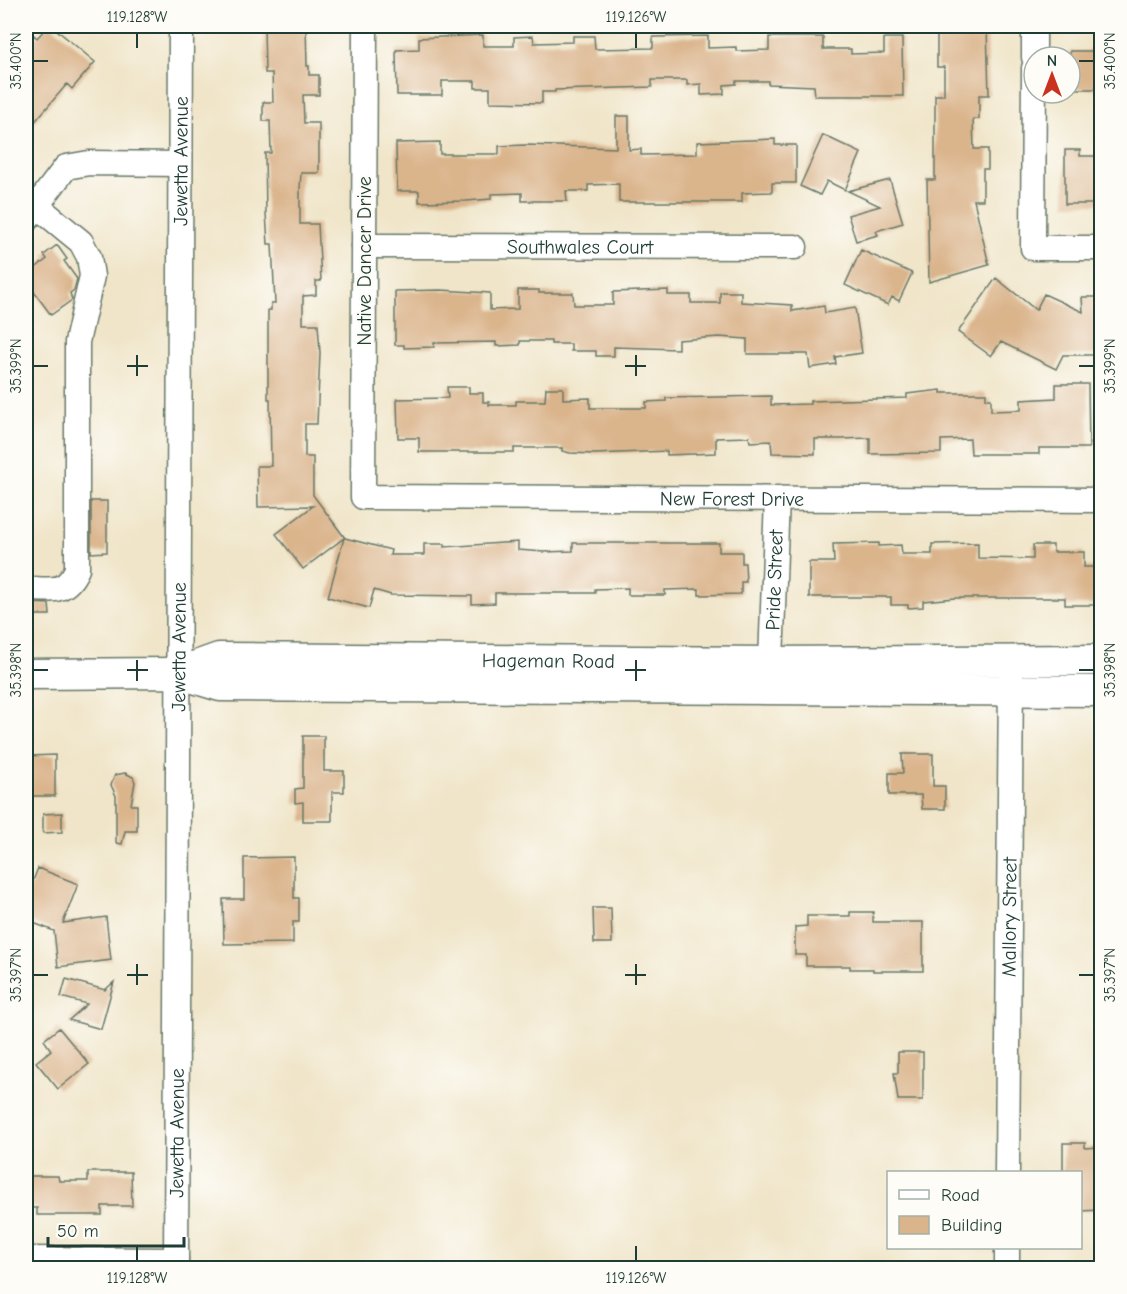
<svg xmlns="http://www.w3.org/2000/svg" width="1127" height="1294" viewBox="0 0 1127 1294" font-family="'Comic Neue',sans-serif">
	<style>
		.building { fill: #dab48b }
		.lines { fill: none; stroke-linecap: round; stroke-linejoin: round }
		.minor-casing { stroke: #687868; stroke-width: 27 }
		.major-casing { stroke: #687868; stroke-width: 33 }
		.minor { stroke: #fff; stroke-width: 24 }
		.major { stroke: #fff; stroke-width: 30 }
		.ticks { fill: none; stroke: #1f3d34; stroke-width: 2 }
		.labels { text-anchor: middle; stroke-width: 4.5; stroke-linejoin: round; paint-order: stroke }
		.street-label { font-size: 20px; fill: #1f3d34; stroke: #fdfcf7 }
		.neatline { fill: none; stroke: #1f3d34; stroke-width: 2 }
		.ticks-label { font-size: 15px; text-anchor: middle; fill: #1f3d34 }
	</style>
	<rect width="100%" height="100%" fill="#fdfcf7"/>
	<filter id="ink" filterUnits="userSpaceOnUse"><feTurbulence type="fractalNoise" baseFrequency=".0167" numOctaves="2"/><feDisplacementMap in="SourceGraphic" scale="12" xChannelSelector="R" yChannelSelector="G"/><feConvolveMatrix kernelMatrix="1 2 1 2 8 2 1 2 1" color-interpolation-filters="sRGB"/></filter>
	<filter id="wash" filterUnits="userSpaceOnUse"><feTurbulence type="fractalNoise" baseFrequency=".008" numOctaves="4" result="noise"/><feDisplacementMap in="SourceGraphic" scale="24" xChannelSelector="R" yChannelSelector="G"/><feGaussianBlur stdDeviation="1.35" result="paint"/><feColorMatrix in="noise" values="0 0 0 0 0 0 0 0 0 0 0 0 0 0 0 0 0 1.4 0 .05"/><feComposite in="paint" operator="in"/></filter>
	<g filter="url(#wash)">
		<rect width="100%" height="100%" fill="#f0e5c9"/>
		<g id="blocks">
			<!-- building -->
			<path class="building" d="M48,26H52L95,62L72,89L67,84L26,132V45L34,35L37,38Z
				M264,26H306L307,66H309V75H319V95H303L304,123H319V173H301L300,189V224H318L321,281H316V295L303,296V324H318L320,353L317,424H305V457H313V495L345,538L391,550L390,555H424V544H444V547L518,542V550L544,552L573,551V543H719V552H742V563H745L746,582H741V594L699,595V589L665,590V595H628V588L595,589V593H495V603L472,604V596L391,595L374,590L369,608L328,597L344,538L303,569L276,534L313,506L258,507L257,466H271L270,399H268V310H271V303H275L272,244H268L266,213L265,153H271L270,121H263V102H273L272,73H265Z
				M937,26H973L987,29L989,95H979V119H973L974,149H988V169H983V200H974L989,265L929,282L927,180H935V95H944V67H937Z
				M483,35V46H514V37L533,36L534,43L573,42V36H594L595,49L653,48V37L708,36V48L736,47V51L769,50V37H823V49H851V54L884,53V38H902L903,96H815L814,86L768,84V81H736V84L724,85V94L701,95V84L687,85V80H652V87L555,90V92H542V103L490,102V88H475V81H442V95H397L396,50L419,49V38Z
				M1070,51H1101V89H1070Z
				M616,116H629V150L641,149V155L697,154V142L775,139V145H796V183H772V192L742,193V202H619V184L588,185V191H566L567,201H522V193L491,194V199L466,201L419,202V191H397L396,143L440,142V154H499V146L526,145L616,148Z
				M823,135L861,153L845,190L827,181L820,195L800,186Z
				M1065,150H1080V156H1101V204H1065Z
				M890,180L903,223L876,231L878,235L856,241L848,215L880,206L848,191Z
				M57,245L67,259L64,261L77,279L74,290L70,293L72,300L51,315L26,281V275L47,259L44,255Z
				M861,250L912,273L899,301L892,297L888,305L845,285Z
				M996,278L1036,310L1044,294L1083,312L1082,297H1099V309H1101V355H1063L1056,369L1001,342L991,356L958,332Z
				M441,290L490,293V310L518,309V290H539V293H573L574,305H613V292L668,290V295H691V303H720V292H741V302L792,305V311L824,306L825,313L855,308L862,353L835,357L836,364L810,368L808,354H747V339L719,337L678,340V349L614,347V356H596V351H571V344H551V341H520V345L496,346V342L434,343V347L404,348V345H395V291Z
				M1056,384H1088L1089,448H1039V454H971L970,439L941,440V453L870,454V438L841,439H815V454L772,453L771,441L750,442L749,437L716,438V453L692,454L667,455V451L595,454L570,453L562,451V448H514V452H419V438H398L397,399L448,398L447,387H469V393H483V402H489V405H516V401H545L546,388H563V399L590,398V408H646V402L666,401V398L771,396V405L810,404V401L907,398V394L941,390V393H986V399H991V411L1021,410V400L1056,398Z
				M91,501H107V552L91,553Z
				M879,543V546L901,545L902,554H932V544L978,543V558L1033,559V545H1053V552H1084V567H1101V605H1065V598H955L923,601V607L908,608V605H891V597H809V562H834L833,544Z
				M26,603L49,604L50,615H26Z
				M303,736H324V771H344V792H332V821H303V802L295,803V789L303,788Z
				M902,754H933V786H945V809H922L921,795H889V773H903Z
				M55,755V796H26V760H29V756Z
				M125,773L133,777L135,782L131,805H137V831H125L122,844L116,843V796L111,785L115,775Z
				M62,813V832L43,833V814Z
				M294,857V898H299V922H293V943L224,944L223,899H244V858Z
				M38,868L78,884L63,923L106,917L111,960L58,967L54,931L26,920V899Z
				M593,908H611L612,943H594Z
				M850,912H873V922H923V971H873V969H850V966H806V955H795V927L807,926V916H850Z
				M66,979L105,990L114,982L101,1029L69,1020L87,1004L61,997Z
				M59,1028L89,1064L58,1089L36,1062L51,1050L44,1040Z
				M898,1052H923V1100H898L894,1073H898Z
				M1063,1143H1085V1148L1101,1147V1210L1080,1211V1173H1063Z
				M88,1172H131L132,1206H102V1215H37V1208H27V1176H58L59,1181H88Z"/>
		</g>
	</g>
	<g filter="url(#ink)">
		<use href="#blocks" fill-opacity="0" stroke="#687868" stroke-width="1.5"/>
		<g class="lines">
			<!-- minor casing -->
			<g class="minor-casing">
				<g id="minor">
					<path id="s1" d="M365,26L363,497L1102,500"/>
					<path d="M1034,57V26"/>
					<path d="M1034,68L1033,248H1102"/>
					<path d="M26,220L66,167L89,163L180,164"/>
					<path id="s2" d="M364,246L795,247"/>
					<path d="M26,589C51,589 65,595 77,569V342L92,276L89,257L81,242L37,206"/>
					<path id="s3" d="M771,662L777,498"/>
					<path id="s4" d="M1007,1172L1011,673"/>
					<path d="M26,1259L176,1260"/>
					<path id="s5" d="M176,1268L181,26"/>
					<path d="M1007,1268V1248"/>
				</g>
			</g>
			<!-- major casing -->
			<g class="major-casing">
				<g id="major">
					<path id="s6" d="M177,673L219,658L771,662L1102,660"/>
					<path d="M26,674L177,673L220,686L1102,691"/>
				</g>
			</g>
			<!-- minor -->
			<use href="#minor" class="minor"/>
			<!-- major -->
			<use href="#major" class="major"/>
		</g>
	</g>
	<!-- ticks -->
	<path class="ticks" d="M137,33V48M636,33V48M33,61H48M1079,61H1094M137,355V376M636,355V376M33,366H48M127,366H148M625,366H646M1079,366H1094M137,660V681M636,660V681M33,670H48M127,670H148M625,670H646M1079,670H1094M137,964V985M636,964V985M33,975H48M127,975H148M625,975H646M1079,975H1094M137,1246V1261M636,1246V1261"/>
	<g class="labels">
		<!-- street labels -->
		<g class="street-label">
			<text dy="7" stroke="none"><textPath href="#s5" startOffset="1107">Jewetta Avenue</textPath></text>
			<text dy="7" stroke="none"><textPath href="#s2" startOffset="216">Southwales Court</textPath></text>
			<text transform="translate(364 261) rotate(-90)" y="7">Native Dancer Drive</text>
			<text dy="7" stroke="none"><textPath href="#s1" startOffset="840">New Forest Drive</textPath></text>
			<text dy="7" stroke="none"><textPath href="#s3" startOffset="82">Pride Street</textPath></text>
			<text dy="7" stroke="none"><textPath href="#s5" startOffset="621">Jewetta Avenue</textPath></text>
			<text dy="7" stroke="none"><textPath href="#s6" startOffset="374">Hageman Road</textPath></text>
			<text dy="7" stroke="none"><textPath href="#s4" startOffset="255">Mallory Street</textPath></text>
			<text dy="7" stroke="none"><textPath href="#s5" startOffset="135">Jewetta Avenue</textPath></text>
		</g>
	</g>
	<!-- margin -->
	<rect width="1127" height="1294" fill="none" stroke="#fdfcf7" stroke-width="66"/>
	<!-- legend -->
	<rect x="887" y="1171" width="195" height="78" fill="#fdfcf7" stroke="#a4b0a9" stroke-width="1.5"/>
	<rect x="899" y="1190" width="30" height="9" fill="#ffffff" stroke="#a4b0a9" stroke-width="1.5"/>
	<text x="941" y="1201" font-size="18" fill="#1f3d34">Road</text>
	<rect x="899" y="1216" width="30" height="18" fill="#dab48b" stroke="#a4b0a9" stroke-width="1.5"/>
	<text x="941" y="1231" font-size="18" fill="#1f3d34">Building</text>
	<!-- north arrow -->
	<g transform="translate(1052 75)"><circle r="28" fill="#fdfcf7" stroke="#a4b0a9" stroke-width="1.5"/>
	<path d="M0-4.5L10 22L0 15L-10 22Z" fill="#c8321e"/>
	<text y="-9" font-size="16" font-weight="bold" text-anchor="middle" fill="#1f3d34">N</text>
	</g>
	<!-- scale -->
	<path d="M48 1237v9h136v-9" fill="none" stroke="#1f3d34" stroke-width="3"/>
	<text x="57" y="1237" font-size="18" fill="#1f3d34" stroke="#fdfcf7" stroke-width="4.5" paint-order="stroke">50 m</text>
	<rect x="33" y="33" width="1061" height="1228" class="neatline"/>
	<g class="ticks-label">
		<text x="137" y="22">119.128°W</text>
		<text x="636" y="22">119.126°W</text>
		<text transform="translate(16 61) rotate(-90)" y="5">35.400°N</text>
		<text transform="translate(1110 61) rotate(-90)" y="5">35.400°N</text>
		<text transform="translate(16 366) rotate(-90)" y="5">35.399°N</text>
		<text transform="translate(1110 366) rotate(-90)" y="5">35.399°N</text>
		<text transform="translate(16 670) rotate(-90)" y="5">35.398°N</text>
		<text transform="translate(1110 670) rotate(-90)" y="5">35.398°N</text>
		<text transform="translate(16 975) rotate(-90)" y="5">35.397°N</text>
		<text transform="translate(1110 975) rotate(-90)" y="5">35.397°N</text>
		<text x="137" y="1283">119.128°W</text>
		<text x="636" y="1283">119.126°W</text>
	</g>
</svg>
